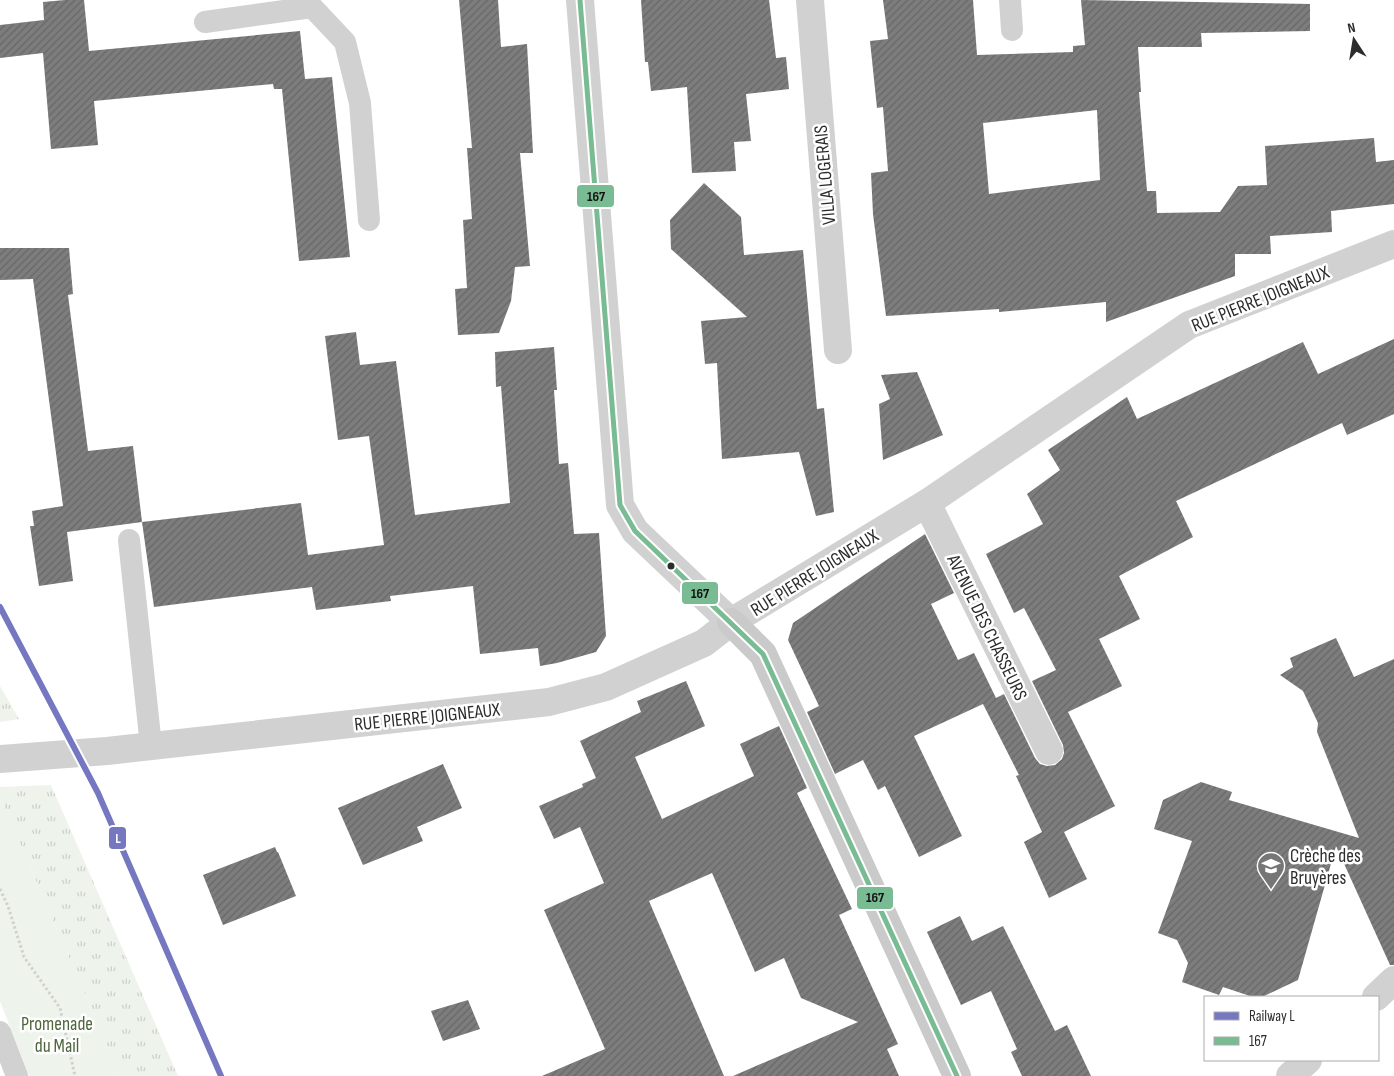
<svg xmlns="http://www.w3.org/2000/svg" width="1394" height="1076" viewBox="0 0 1394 1076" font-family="'Sofia Sans Condensed',sans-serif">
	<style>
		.grass { fill: url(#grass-tufts) }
		.park { fill: #eef3eb }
		.building { fill: url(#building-hatch); fill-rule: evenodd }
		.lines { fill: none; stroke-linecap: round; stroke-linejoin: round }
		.path { stroke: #d1d1d1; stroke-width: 3; stroke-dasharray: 2.5 2.5; stroke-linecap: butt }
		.service { stroke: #d1d1d1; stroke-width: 22 }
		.minor { stroke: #d1d1d1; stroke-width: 28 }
		.tertiary { stroke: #d1d1d1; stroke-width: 28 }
		.secondary { stroke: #cacaca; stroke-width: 28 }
		.bus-1-casing { stroke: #fff; stroke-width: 9 }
		.bus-1 { stroke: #79bb92; stroke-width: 5 }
		.rail-1-casing { stroke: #fff; stroke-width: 10 }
		.rail-1 { stroke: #7577c0; stroke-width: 6 }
		.bus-dot { fill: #2c2c2c; stroke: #fff; stroke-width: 2 }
		.labels { text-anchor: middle; stroke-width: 5; stroke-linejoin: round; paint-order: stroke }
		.street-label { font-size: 19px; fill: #2c2c2c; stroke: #fff }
		.poi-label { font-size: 19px; fill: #2c2c2c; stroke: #fff; text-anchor: start }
		.park-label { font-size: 19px; fill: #4d643c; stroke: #fff }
		.line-badge { stroke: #fff; stroke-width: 2 }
		.badge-label { font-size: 14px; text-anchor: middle; font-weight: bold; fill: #fff }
		.pale-badge-label { font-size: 14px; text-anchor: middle; font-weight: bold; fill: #111 }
	</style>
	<defs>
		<pattern id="grass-tufts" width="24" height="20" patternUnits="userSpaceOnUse" patternTransform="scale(1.25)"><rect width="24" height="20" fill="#eef3eb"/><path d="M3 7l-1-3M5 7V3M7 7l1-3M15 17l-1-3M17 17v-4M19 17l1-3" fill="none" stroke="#ccd0ca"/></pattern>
		<pattern id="building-hatch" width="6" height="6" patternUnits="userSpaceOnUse" patternTransform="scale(1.25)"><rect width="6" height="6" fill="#7d7d7d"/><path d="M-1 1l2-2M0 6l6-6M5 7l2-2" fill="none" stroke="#676767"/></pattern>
	</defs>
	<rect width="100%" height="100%" fill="#fff"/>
	<!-- grass -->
	<path class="grass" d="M0,686L19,719L0,722Z
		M51,785L178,1076H120L0,797V787Z"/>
	<!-- park -->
	<path class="park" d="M0,797L120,1076H29L0,1001Z"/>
	<!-- building -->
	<path class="building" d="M65,0H84L89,51L300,31L305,79L332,77L350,257L299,261L282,89H274L273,84L94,101L98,145L51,149L43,53L0,58V25L44,20L43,2Z
		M459,0H498L501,47L527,44L533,153H520L530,266L515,267L511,301L499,333L458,335L455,289L467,288L463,220L472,219L467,148H472Z
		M641,0H769L776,58L786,57L789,89L746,94L751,141L734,142L736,171L692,173L687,87L651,91L648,62H645Z
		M883,0H973L977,55L1073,52V46L1085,45L1081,0L1310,4V31L1201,33L1202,47H1138L1141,92H1139L1147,191H1156L1157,213L1220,212L1238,186L1267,185L1265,146L1374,138L1376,162L1394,160V204L1331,211L1332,232L1270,236L1271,254H1235V276L1106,322V302L999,312V309L886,316L873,214L871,173L888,171L883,107L877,108L870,41L888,39ZM1097,110L1100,180L989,194L983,123Z
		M704,183L741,217L744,255L803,250L817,409L824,408L834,512L816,516L799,452L722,459L717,363L705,364L701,321L747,317L671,249L670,220Z
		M0,248H69L73,294L68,295L88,451L133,446L142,522L301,503L308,555L384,545L369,436L338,440L325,336L356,332L360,365L396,361L415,515L510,503L501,386L496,387L495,352L554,347L557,390H554L559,464L568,463L574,534L599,533L606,636L596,652L557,663L540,666L538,648L480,654L473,586L390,596L391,601L316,610L312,587L154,607L142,522L67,532L73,581L39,586L30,526H34L32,511L63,506L33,279L0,280Z
		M1394,339V414L1347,435L1342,423L1176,501L1193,537L1119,576L1140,619L1099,639L1122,686L1068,712L1115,806L1064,832L1087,879L1049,898L1024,842L1042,832L1016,776L1019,775L983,704L914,736L962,836L919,857L885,786L878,790L863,760L835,774L807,712L819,706L788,640L793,623L925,534L954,593L931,604L958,660L974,653L996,698L1004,694L1035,758L1040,764L1047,766L1055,765L1062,759L1064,753L1063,745L1032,681L1056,670L1024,608L1014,613L986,554L1043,524L1027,494L1060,470L1048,450L1127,397L1137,419L1303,342L1318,374Z
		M917,372L943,435L883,460L879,404L890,399L881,375Z
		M1336,638L1354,677L1394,659V965H1390L1336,846L1298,980L1262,997H1253L1223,987L1219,995L1182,982L1188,963L1177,940L1158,933L1192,841L1154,829L1163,800L1201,782L1232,792L1229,800L1359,838L1317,732L1318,723L1303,691L1280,675L1293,667L1290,658Z
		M686,681L705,726L635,757L662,819L754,776L740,744L779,726L807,788L797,793L852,909L839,915L898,1044L887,1049L899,1076H733L858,1022L801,998L784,958L755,972L712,873L649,901L724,1076H542L605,1049L544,910L604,883L580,827L554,839L539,806L583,787L582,784L596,778L580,741L641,712L637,701Z
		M443,764L462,808L417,827L423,841L363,865L338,808Z
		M275,847L277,852H278L296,896L223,925L203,875Z
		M960,916L972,941L1003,926L1055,1031L1067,1025L1091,1076H1022L1011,1052L1017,1049L991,991L961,1005L927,932Z
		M468,1000L480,1029L443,1041L431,1011Z"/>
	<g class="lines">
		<!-- path -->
		<path class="path" d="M0,889L8,906L24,957L60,1008L75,1076"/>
		<!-- service -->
		<path class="service" d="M1010,0L1012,30
			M205,22L312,7L345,42L360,103L369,220
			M129,540L151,746
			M0,1032L17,1076"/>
		<!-- minor -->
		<path class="minor" d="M580,0L620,505L635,531L731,622
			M810,0L838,350
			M927,503L1049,751
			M1376,997L1394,980
			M1290,1076L1308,1060"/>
		<!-- tertiary -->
		<path class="tertiary" d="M0,759L107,751L549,702L606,687L704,643L731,622L927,503L1189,325L1394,244"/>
		<!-- secondary -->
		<path class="secondary" d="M731,622L763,654L957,1076"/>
		<!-- bus-1 casing -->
		<g class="bus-1-casing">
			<path id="bus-1" d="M580,0L620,505L635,531L763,654L957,1076"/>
		</g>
		<!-- bus-1 -->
		<use href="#bus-1" class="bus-1"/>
		<!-- rail-1 casing -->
		<g class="rail-1-casing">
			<path id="rail-1" d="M0,607L98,793L221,1076"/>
		</g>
		<!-- rail-1 -->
		<use href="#rail-1" class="rail-1"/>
	</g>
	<!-- icons -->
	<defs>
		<g id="school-pin" transform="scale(1.4375)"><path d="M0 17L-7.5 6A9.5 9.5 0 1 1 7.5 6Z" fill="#767676" stroke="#fff"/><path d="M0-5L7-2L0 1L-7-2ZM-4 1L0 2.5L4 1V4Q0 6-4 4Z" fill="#fff"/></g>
	</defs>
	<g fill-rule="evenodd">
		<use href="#school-pin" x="1271" y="866"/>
	</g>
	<!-- markers -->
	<circle class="bus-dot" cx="671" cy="566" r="4.5"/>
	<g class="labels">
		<!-- street labels -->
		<g class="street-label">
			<text transform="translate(824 175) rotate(-95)" y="7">VILLA LOGERAIS</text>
			<text transform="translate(1260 298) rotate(-22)" y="7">RUE PIERRE JOIGNEAUX</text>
			<text transform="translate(814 572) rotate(-32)" y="7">RUE PIERRE JOIGNEAUX</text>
			<text transform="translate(988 627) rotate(64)" y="7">AVENUE DES CHASSEURS</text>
			<text transform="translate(427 716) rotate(-6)" y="7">RUE PIERRE JOIGNEAUX</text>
		</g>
		<!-- poi labels -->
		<g class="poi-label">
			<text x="1290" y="862">Crèche des<tspan x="1290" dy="22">Bruyères</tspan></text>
		</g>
		<!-- park labels -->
		<g class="park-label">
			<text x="57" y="1030">Promenade<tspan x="57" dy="22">du Mail</tspan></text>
		</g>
	</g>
	<g class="line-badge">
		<rect x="576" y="184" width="39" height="24" rx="5" fill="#79bb92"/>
		<rect x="681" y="581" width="38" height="24" rx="5" fill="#79bb92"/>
		<rect x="108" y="826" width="19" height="24" rx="5" fill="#7577c0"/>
		<rect x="856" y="886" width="38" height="24" rx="5" fill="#79bb92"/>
	</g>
	<g class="badge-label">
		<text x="118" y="843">L</text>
	</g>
	<g class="pale-badge-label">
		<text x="596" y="201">167</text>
		<text x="700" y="598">167</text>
		<text x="875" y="902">167</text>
	</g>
	<!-- legend -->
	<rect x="1204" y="996" width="175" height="65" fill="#ffffff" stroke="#ababab"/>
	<rect x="1214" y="1012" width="25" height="8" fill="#7577c0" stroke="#ababab"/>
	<text x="1249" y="1021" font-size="15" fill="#2c2c2c">Railway L</text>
	<rect x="1214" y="1037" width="25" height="8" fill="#79bb92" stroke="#ababab"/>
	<text x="1249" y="1046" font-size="15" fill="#2c2c2c">167</text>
	<!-- north arrow -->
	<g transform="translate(1354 40) rotate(348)" stroke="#ffffff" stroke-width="4" paint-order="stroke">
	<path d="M0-4L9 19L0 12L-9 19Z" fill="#2c2c2c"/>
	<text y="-8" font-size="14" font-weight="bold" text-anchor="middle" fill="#2c2c2c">N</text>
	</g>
</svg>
